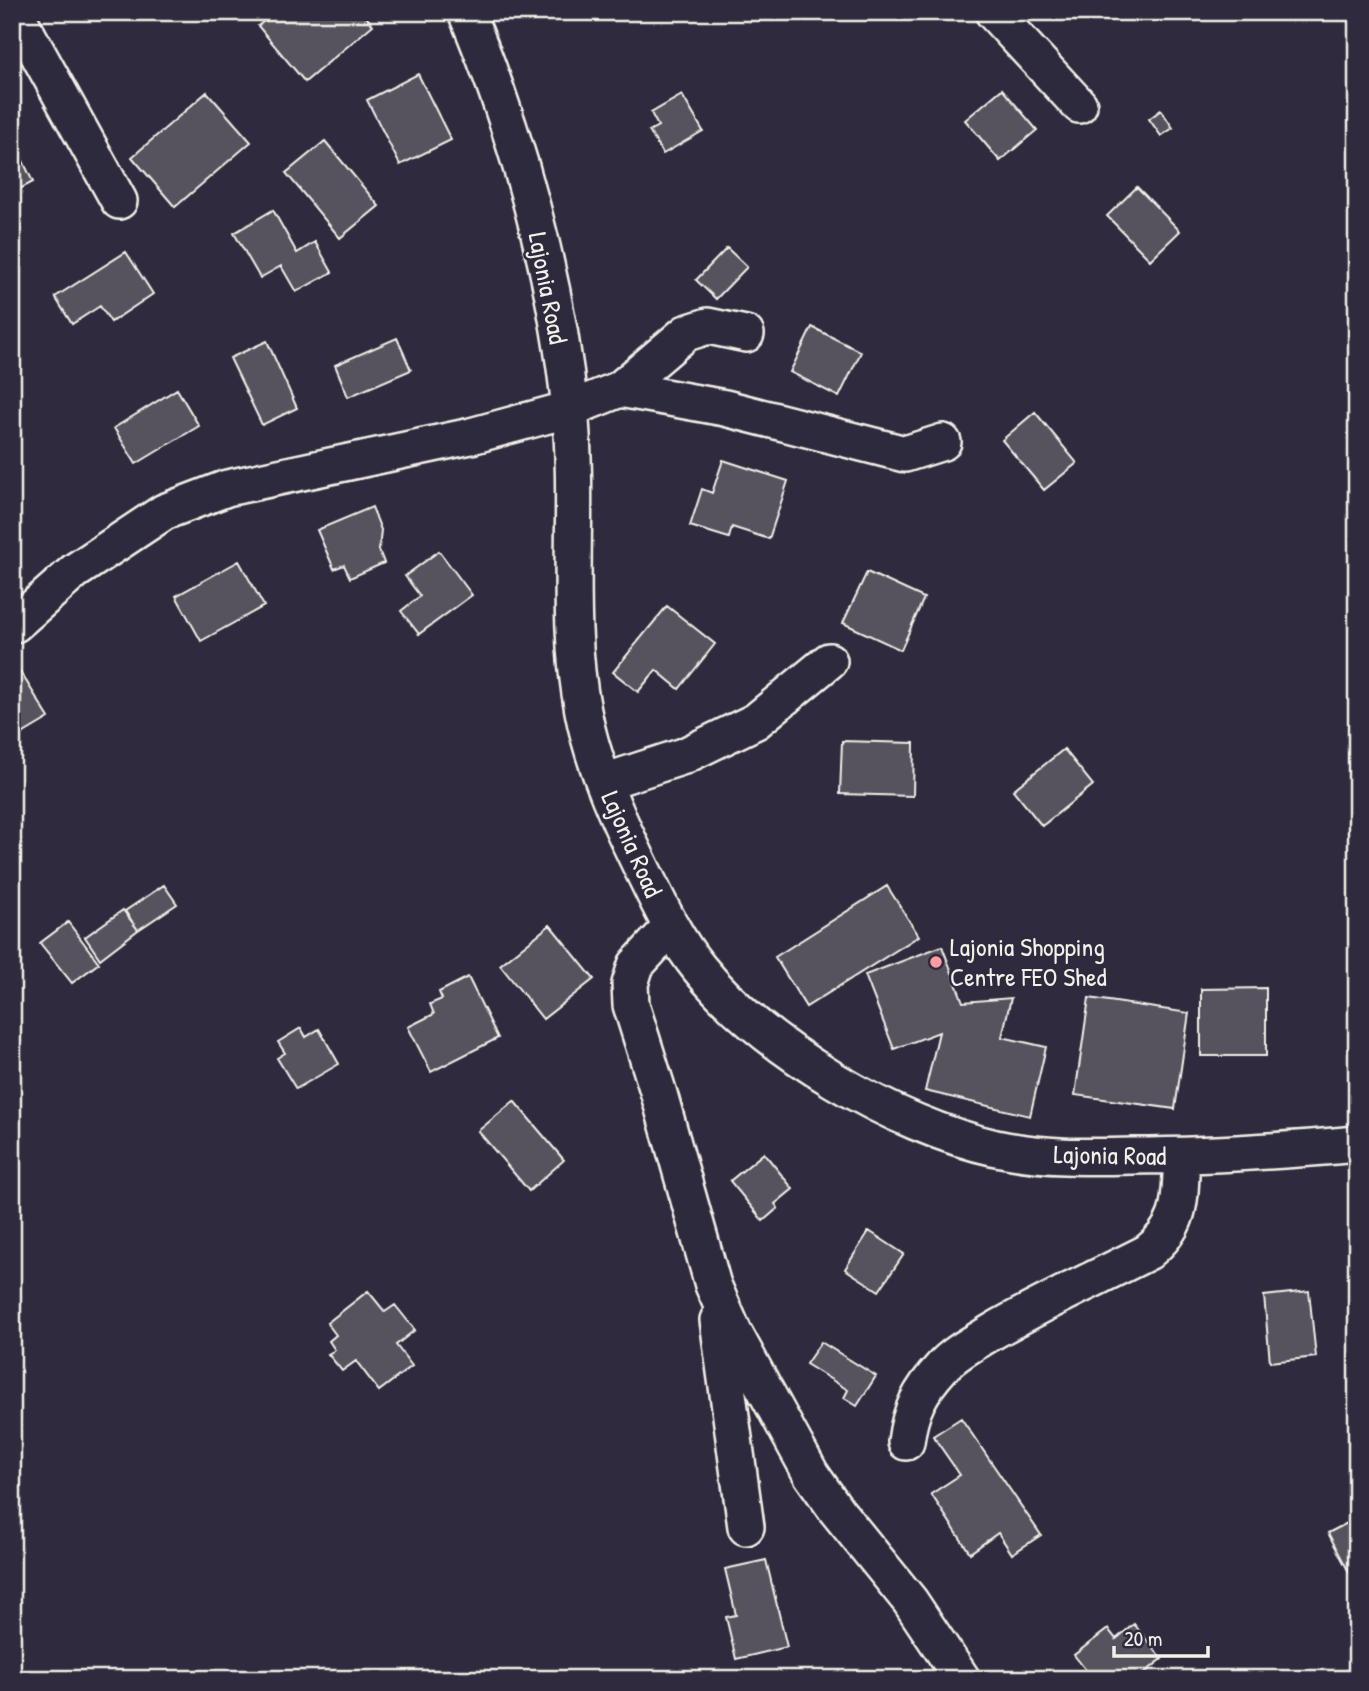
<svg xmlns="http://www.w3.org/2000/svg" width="1369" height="1691" viewBox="0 0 1369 1691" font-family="'Patrick Hand',sans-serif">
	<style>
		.building { fill: #56525f; stroke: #f4f1e8; stroke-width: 2 }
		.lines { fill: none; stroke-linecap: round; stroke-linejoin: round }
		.minor-casing { stroke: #f4f1e8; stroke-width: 40 }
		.minor { stroke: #2f2a3d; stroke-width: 35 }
		.poi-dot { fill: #ff9aa2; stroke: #2f2a3d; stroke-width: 2.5 }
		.labels { text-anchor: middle; stroke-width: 5; stroke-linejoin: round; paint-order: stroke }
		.street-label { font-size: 26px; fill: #f4f1e8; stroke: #2f2a3d }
		.poi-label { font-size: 26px; fill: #f4f1e8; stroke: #2f2a3d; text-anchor: start }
	</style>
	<rect width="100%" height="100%" fill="#2f2a3d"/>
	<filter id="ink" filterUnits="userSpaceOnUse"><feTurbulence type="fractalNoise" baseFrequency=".0143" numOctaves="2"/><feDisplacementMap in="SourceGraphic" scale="14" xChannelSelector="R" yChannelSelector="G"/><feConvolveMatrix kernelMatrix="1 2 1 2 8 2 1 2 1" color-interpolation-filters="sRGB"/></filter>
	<g filter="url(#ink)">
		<!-- building -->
		<path class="building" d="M275,12H362L373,25L305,82L258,26Z
			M418,74L451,140L400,165L367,100Z
			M1002,89L1037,130L1000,161L965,120Z
			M207,92L251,142L175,207L132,157Z
			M682,95L703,131L663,154L649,131L658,126L651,113Z
			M1161,110L1173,128L1161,136L1149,119Z
			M325,141L379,206L340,238L286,173Z
			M15,144L33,182L12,193V146Z
			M1137,187L1180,231L1150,260L1107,216Z
			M273,210L297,253L315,242L332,272L296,292L281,266L260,278L234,233Z
			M727,248L747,267L716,299L696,280Z
			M126,252L153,294L111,322L100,306L72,324L55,297Z
			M812,327L861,352L839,397L790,372Z
			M397,338L411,370L348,397L335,365Z
			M267,341L297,408L262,425L230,358Z
			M177,389L199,426L136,464L114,428Z
			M1035,412L1077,463L1044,490L1002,440Z
			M723,460L788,481L769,539L732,527L729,538L690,526L702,489L712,493Z
			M372,507L381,530L379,550L384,563L350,578L344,565L334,569L317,530Z
			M439,551L472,595L419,634L401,611L420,596L405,576Z
			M239,561L264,606L201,641L176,596Z
			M867,572L924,598L901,650L843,623Z
			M667,606L715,644L679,689L656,670L638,692L613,672Z
			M13,660L49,718L12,740V661Z
			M842,741L914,743L913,796L840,794Z
			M1064,749L1093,785L1042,826L1013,790Z
			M164,885L177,904L138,930L125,911Z
			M887,886L919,936L806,1007L775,957Z
			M123,910L138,930L100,959L85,937Z
			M68,922L99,963L72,983L40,943Z
			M550,925L594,979L543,1019L500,965Z
			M942,946L963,1002L1011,998L1002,1037L1046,1047L1030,1116L925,1091L939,1032L894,1049L865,975Z
			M468,977L498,1038L431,1072L408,1027L434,1014L430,1004L442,999L439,992Z
			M1266,988V1056H1201V989Z
			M1089,998L1189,1013L1175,1109L1075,1095Z
			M301,1028L306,1037L319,1029L339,1064L296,1089L277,1058L285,1053L278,1042Z
			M514,1101L564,1160L529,1191L478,1131Z
			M764,1153L793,1189L775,1204L778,1208L763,1221L730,1181Z
			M869,1231L904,1254L879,1291L845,1269Z
			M368,1291L385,1312L395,1305L415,1330L396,1345L412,1366L379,1391L356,1361L342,1371L328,1354L335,1350L329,1341L336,1335L327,1323Z
			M1309,1291L1316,1357L1270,1362L1264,1296Z
			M821,1342L876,1376L857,1406L844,1398L848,1390L806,1364Z
			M961,1418L1041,1535L1012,1554L998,1533L970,1553L931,1494L960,1475L933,1436Z
			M1357,1518V1587L1328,1533Z
			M766,1560L787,1647L736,1659L726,1617L736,1615L725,1569Z
			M1134,1624L1162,1659L1137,1679H1093L1074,1655L1108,1629L1116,1639Z"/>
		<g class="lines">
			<!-- minor casing -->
			<g class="minor-casing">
				<path id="minor" d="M15,12L119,201
					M466,12C517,132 557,280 570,410C580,509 564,615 583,711C594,769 621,826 647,879C662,910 677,941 699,968C764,1049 895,1126 996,1148C1042,1158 1088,1157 1133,1156C1208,1156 1282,1151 1357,1144
					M993,12L1079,105
					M620,389L725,408L905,454L943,442
					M15,624L75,571L164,512L227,488L471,436L570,409L620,389L686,333L708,326L746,334
					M604,782L684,756L756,721L829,661
					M671,927L636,965L630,984L631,1005L659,1094L713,1285L734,1333L811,1474L837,1511L910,1601L962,1679
					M718,1320L746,1527
					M906,1442C910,1410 920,1391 942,1367C954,1353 974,1343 990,1333C1041,1303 1095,1279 1148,1252C1184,1223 1179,1199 1182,1156"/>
			</g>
			<!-- minor -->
			<use href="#minor" class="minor"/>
		</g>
	</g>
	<!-- markers -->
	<circle class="poi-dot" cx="936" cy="962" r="7"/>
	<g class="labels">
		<!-- street labels -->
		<g class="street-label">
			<text transform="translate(548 288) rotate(79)" y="9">Lajonia Road</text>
			<text transform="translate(632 844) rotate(66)" y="9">Lajonia Road</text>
			<text transform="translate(1110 1155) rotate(1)" y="9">Lajonia Road</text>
		</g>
		<!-- poi labels -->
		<g class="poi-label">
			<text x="950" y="956">Lajonia Shopping<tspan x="950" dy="30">Centre FEO Shed</tspan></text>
		</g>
	</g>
	<!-- margin -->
	<rect width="1369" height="1691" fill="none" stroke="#2f2a3d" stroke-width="42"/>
	<rect x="21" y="21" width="1327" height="1649" fill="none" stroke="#f4f1e8" stroke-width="2.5" filter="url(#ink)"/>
	<!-- scale -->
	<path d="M1114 1646v10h94v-10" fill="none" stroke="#f4f1e8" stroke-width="3.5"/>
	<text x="1124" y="1646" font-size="21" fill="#f4f1e8" stroke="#2f2a3d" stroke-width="5" paint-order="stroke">20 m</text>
</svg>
